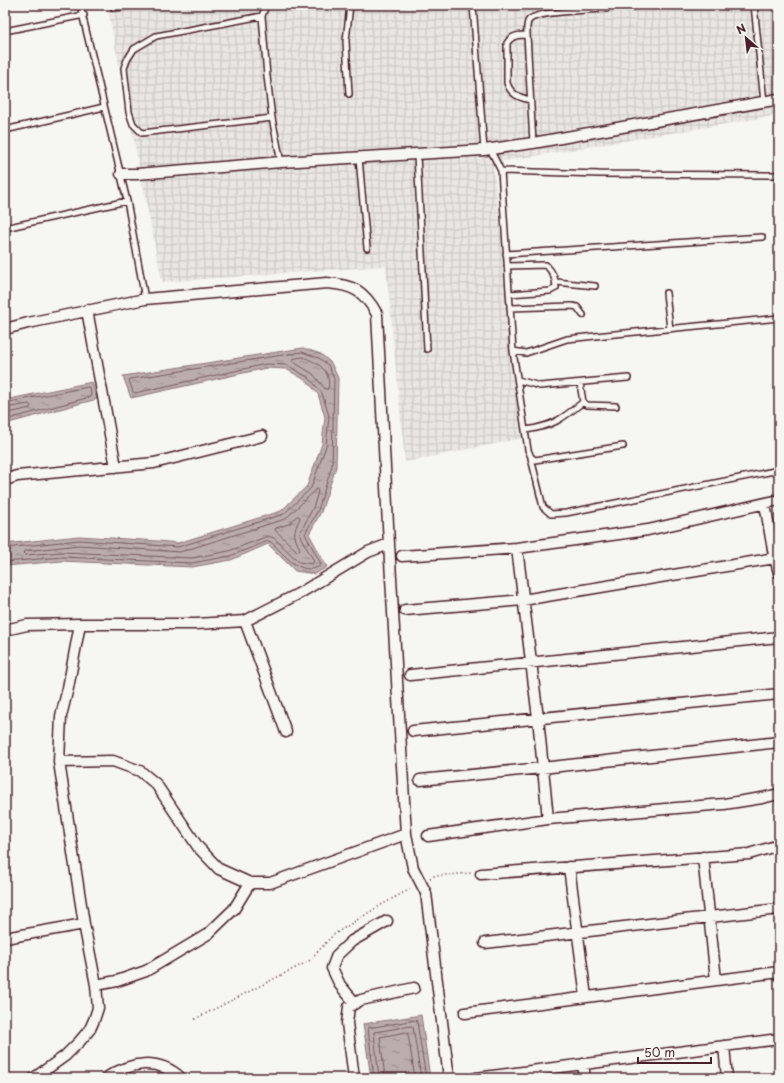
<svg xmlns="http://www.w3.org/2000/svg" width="784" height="1083" viewBox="0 0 784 1083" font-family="'Playpen Sans',sans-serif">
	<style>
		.industrial { fill: url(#industrial-grid) }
		.water { fill: url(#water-ripples); stroke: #8e747a }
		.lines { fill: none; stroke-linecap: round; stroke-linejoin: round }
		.shore { stroke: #77585f; stroke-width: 1 }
		.service-casing { stroke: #4a1f2b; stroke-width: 8 }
		.minor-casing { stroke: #4a1f2b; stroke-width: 13 }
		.path { stroke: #4a1f2b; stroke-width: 1.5; stroke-dasharray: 1 3; stroke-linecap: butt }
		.service { stroke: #f6f6f2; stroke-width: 5 }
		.minor { stroke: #f6f6f2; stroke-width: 10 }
		.minor-bridge-casing { stroke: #4a1f2b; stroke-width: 13; stroke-linecap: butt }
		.minor-bridge { stroke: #f6f6f2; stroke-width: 10 }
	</style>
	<defs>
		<pattern id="industrial-grid" width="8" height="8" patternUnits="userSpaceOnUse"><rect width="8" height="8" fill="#e9e6e3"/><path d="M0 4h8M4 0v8" fill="none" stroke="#c9c5c3"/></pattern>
		<pattern id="water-ripples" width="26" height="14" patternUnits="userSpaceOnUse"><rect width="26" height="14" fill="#bbadae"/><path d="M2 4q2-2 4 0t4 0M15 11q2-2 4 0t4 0" fill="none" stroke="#9a8c8e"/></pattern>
	</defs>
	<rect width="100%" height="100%" fill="#f6f6f2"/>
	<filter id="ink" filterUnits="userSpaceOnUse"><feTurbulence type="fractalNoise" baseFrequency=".025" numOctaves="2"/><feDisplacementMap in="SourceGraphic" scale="8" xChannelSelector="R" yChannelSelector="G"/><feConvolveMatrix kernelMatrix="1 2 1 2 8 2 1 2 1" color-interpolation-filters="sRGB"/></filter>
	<g filter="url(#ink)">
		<!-- industrial -->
		<path class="industrial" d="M107,5H779V115L493,163L523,438L405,462L386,266L162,282Z"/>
		<!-- water -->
		<path class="water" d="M303,348L321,354L331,363L338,378L336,467L321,512L309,534L327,567L315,574L295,571L268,544L231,560L192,567L62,561L5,566V544L79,536L158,541L178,543L281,511L307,486L322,444L325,417L318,394L307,381L286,369L266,368L131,398L123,376Z
			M92,382L97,399L5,424V400Z
			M421,1015L430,1078H371L363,1024Z"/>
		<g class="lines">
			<!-- shore -->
			<path class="shore" d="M303,357C318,363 332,370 328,389H325L313,374L292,361L293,359Z
				M5,403L88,387L90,388L91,395L90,397L5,420
				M5,408L29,404L31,406L30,408L5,414
				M317,489L318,492L313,508L300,533L301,538L314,561L312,564L299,562L274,538L268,536L229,551L192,558L63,552L25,555L23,553L25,551L79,545L180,552L285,519Z
				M297,516H299L300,518C293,533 293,535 300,549L298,552L275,530L276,528L289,524Z
				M5,548L79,540L178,547L284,514L311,488L326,446L329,416L322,393L309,378L287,365L266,364L135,393L133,392L129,380L130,379L302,352L319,358L328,365L334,379L332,466L318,510L305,534L321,564L320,566C300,577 284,554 271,542L268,541L230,556L192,563L62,557L5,562
				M374,1078L368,1028L416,1020L417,1022L426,1078
				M379,1078L374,1032L411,1026L413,1027L421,1078
				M385,1078L380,1037L406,1032L408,1034L415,1078"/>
			<!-- service casing -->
			<g class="service-casing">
				<path id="service" d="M80,5L127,201L145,299
					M266,5L262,16L267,76L272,118L281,162
					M473,5L484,150
					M754,5L764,102
					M632,7L641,5
					M114,8L137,5
					M262,16L156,36L134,49L127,60L124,68L129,112L133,124L142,133L272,118
					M5,31L84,15
					M527,35C519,35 512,35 507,43V83C511,95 519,97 530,100
					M349,94L346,41L350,5
					M5,130L104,107
					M533,143L527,35C527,29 526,24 529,20C537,11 592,10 606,9
					M490,149L501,171L513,351L528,450L531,457L535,460L623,446
					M417,155L427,349
					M359,158L367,248
					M501,171L599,174L779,175
					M5,228L127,201
					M506,254L762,237
					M507,266L546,265C552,271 556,279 556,288L550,291L509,294
					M556,282L595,286
					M666,293L670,329
					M510,308L572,306L577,307L583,315
					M513,351L526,353L567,339L605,335L779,318
					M518,380L540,386L628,378
					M580,383L583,402L587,405L616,406
					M526,430C553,426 562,419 583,402
					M531,458L543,507L551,514L566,513L779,470"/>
			</g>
			<!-- minor casing -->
			<g class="minor-casing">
				<path id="minor" d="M121,174H137L281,162L484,150L533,143L779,99
					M87,310L116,467
					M5,329L28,323L145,299L327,283C354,285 364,291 377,314L389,544L406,834L413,868
					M5,480L17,476L154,463L262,436
					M765,504L773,550L779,573
					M517,548L538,718L548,819
					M402,556L517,548L648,530L779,500
					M405,610L523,600L775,558
					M245,621L286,732
					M5,630L27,625L80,624H196L245,621L300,593L368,552L389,544
					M410,675L779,637
					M413,731L779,694
					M59,762L113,761L140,771L156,784L198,847L219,869L250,883H270L406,834
					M420,780L542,768L779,742
					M428,836L548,819L724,804L762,798L779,794
					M703,857L716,980
					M569,867L586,997
					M481,874L749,854L779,845
					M426,893L449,1078
					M5,938L84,924
					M485,943L779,909
					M96,985L117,981L146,971L208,934L234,909L250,883
					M355,1003L340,985L332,968L337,955L352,941L387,921
					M465,1013L779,972
					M724,1046L727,1078
					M583,1064L585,1078
					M34,1078L65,1056L80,1041L90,1029L94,1020L98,1008L96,985L84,924L59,762L61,716L68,688L80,624
					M106,1078C130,1062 158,1057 181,1078
					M354,1078L347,1023L349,1007L361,1000L414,988
					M476,1078L779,1039"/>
			</g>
			<!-- path -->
			<path class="path" d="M430,878L434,876L471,873
				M195,1019L309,961L333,935L381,905L412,888"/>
			<!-- service -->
			<use href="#service" class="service"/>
			<!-- minor -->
			<use href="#minor" class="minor"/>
			<!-- minor-bridge casing -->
			<g class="minor-bridge-casing">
				<path id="minor-bridge" d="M413,868L426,893"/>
			</g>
			<!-- minor-bridge -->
			<use href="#minor-bridge" class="minor-bridge"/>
		</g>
	</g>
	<!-- margin -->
	<rect width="784" height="1083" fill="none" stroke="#f6f6f2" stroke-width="20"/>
	<rect x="10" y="10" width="764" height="1063" fill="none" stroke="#4a1f2b" stroke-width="1.5" filter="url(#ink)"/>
	<!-- north arrow -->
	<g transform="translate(746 38) rotate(332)" stroke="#f6f6f2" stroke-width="3" paint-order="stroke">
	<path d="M0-3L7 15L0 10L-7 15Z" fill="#4a1f2b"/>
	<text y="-6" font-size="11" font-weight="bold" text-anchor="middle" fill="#4a1f2b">N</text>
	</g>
	<!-- scale -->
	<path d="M638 1057v6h73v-6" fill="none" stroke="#4a1f2b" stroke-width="2"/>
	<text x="644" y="1057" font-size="12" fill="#4a1f2b" stroke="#f6f6f2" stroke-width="3" paint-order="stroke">50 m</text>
</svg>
